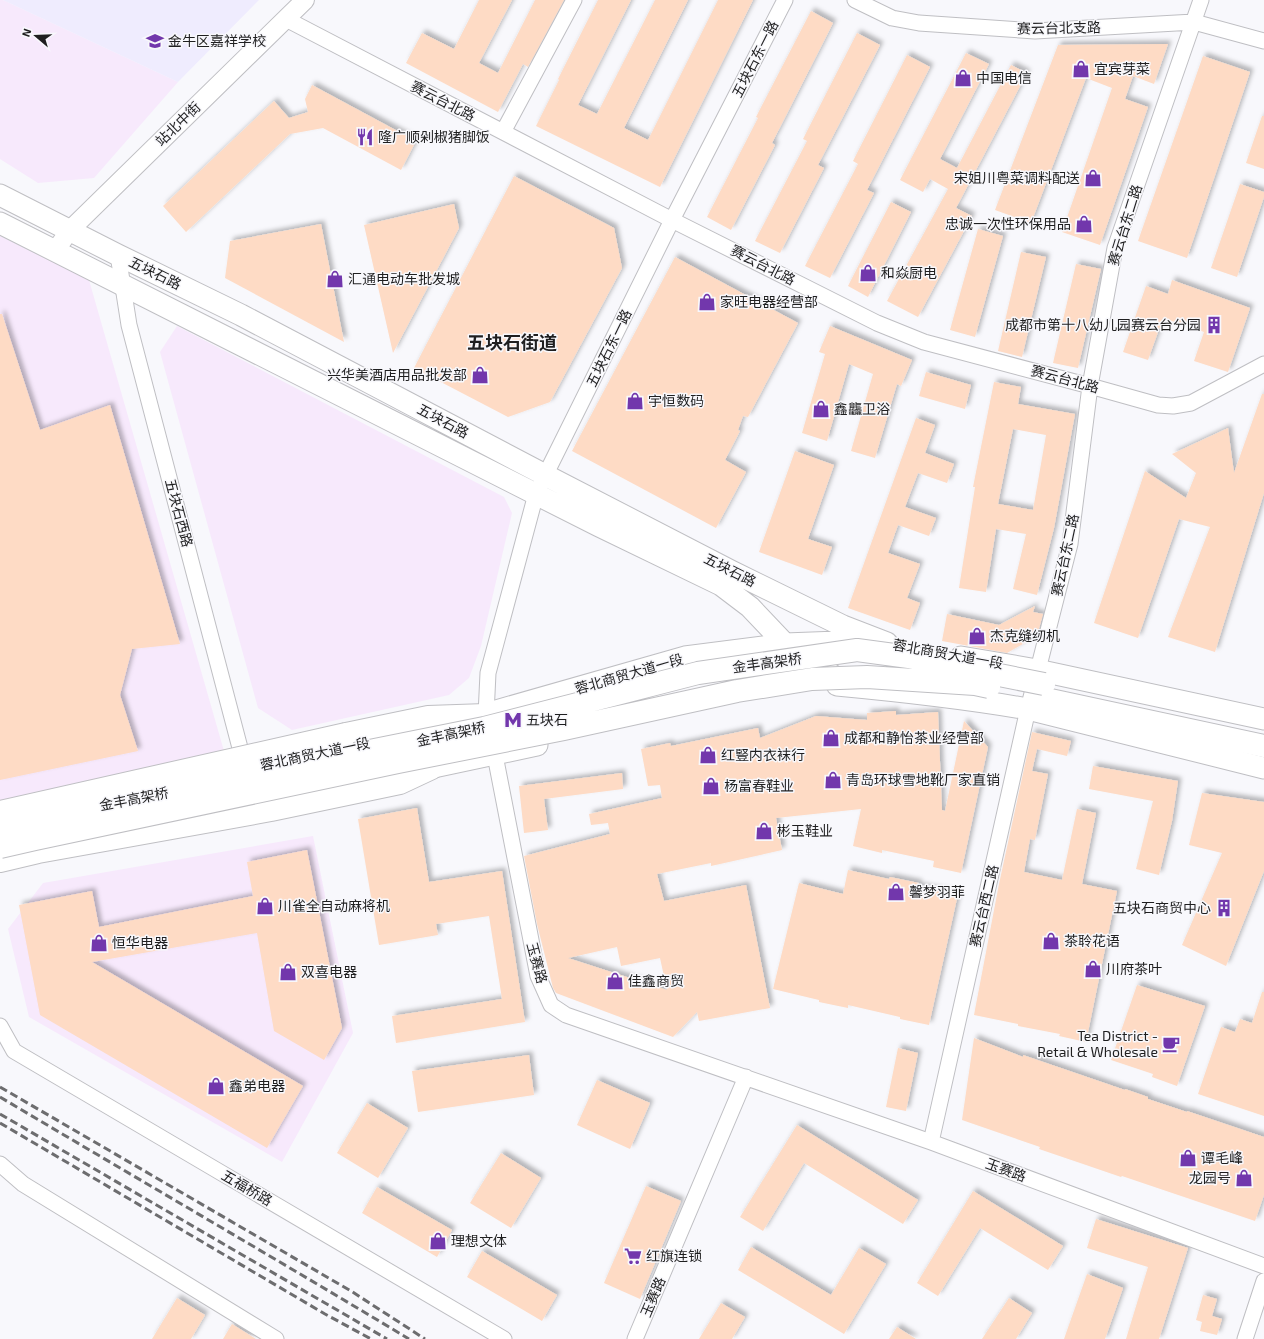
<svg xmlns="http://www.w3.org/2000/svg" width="1264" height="1339" viewBox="0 0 1264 1339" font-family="'Exo 2','Noto Sans SC',sans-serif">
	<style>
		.commercial { fill: #f7e9fc }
		.education { fill: #efecfe }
		.building { fill: #fedbc5; fill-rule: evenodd; filter: url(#shadow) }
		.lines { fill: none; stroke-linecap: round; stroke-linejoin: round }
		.minor-casing { stroke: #bfbfc3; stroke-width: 17 }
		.tertiary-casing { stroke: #bfbfc3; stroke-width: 20 }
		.secondary-casing { stroke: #bfbfc3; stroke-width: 23 }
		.trunk-casing { stroke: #bfbfc3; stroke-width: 24 }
		.minor { stroke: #fff; stroke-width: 15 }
		.tertiary { stroke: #fff; stroke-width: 18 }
		.secondary { stroke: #fff; stroke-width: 21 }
		.trunk { stroke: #fff; stroke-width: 22 }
		.rail { stroke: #6d6d6f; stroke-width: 3; stroke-dasharray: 8 4; stroke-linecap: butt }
		.trunk-bridge-casing { stroke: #bfbfc3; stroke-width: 24; stroke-linecap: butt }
		.trunk-bridge { stroke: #fff; stroke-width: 22 }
		.labels { text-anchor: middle; stroke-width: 3; stroke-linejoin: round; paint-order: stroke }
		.street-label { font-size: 14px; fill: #1f1f20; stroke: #f8f8fc }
		.poi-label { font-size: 14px; fill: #1f1f20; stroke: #f8f8fc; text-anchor: start }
		.district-label { font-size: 18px; font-weight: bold; fill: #1f1f20; stroke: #f8f8fc }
	</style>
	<defs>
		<filter id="shadow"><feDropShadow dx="3.5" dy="-3.5" stdDeviation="2" flood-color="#0004"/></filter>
	</defs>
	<rect width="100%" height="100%" fill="#f8f8fc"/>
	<!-- commercial -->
	<path class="commercial" d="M0,0H3L178,82L94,178L38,183L0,159Z
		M0,236L89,280L228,765L0,807Z
		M177,326L504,497L512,513L481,646L469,678L449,695L292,730L258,708L160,352Z
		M313,836L353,1033L282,1162L29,1017L8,929L43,883Z"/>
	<!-- education -->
	<path class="education" d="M3,0H259L178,82Z"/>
	<!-- building -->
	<path class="building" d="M479,0H512L479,63L498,73L535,0H564L528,67L523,64L498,112L406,63L422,33L454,49Z
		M598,0H631L578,105L597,114L655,0H688L624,128L648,140L718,0H753L660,187L536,126L559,80L558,79Z
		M811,11L833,23L772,143L775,145L731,230L707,217L758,118L756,117Z
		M857,33L880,45L818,165L824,168L780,253L755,241L807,141L803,139Z
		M1168,44L1154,84L1133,76L1125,99L1148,107L1100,245L1062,232L1112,88L1086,78L1031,223L995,210L1058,45Z
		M966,53L989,64L940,159L957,168L1011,65L1027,73L956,208L972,216L918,317L887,301L948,189L930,179L923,192L900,180Z
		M907,55L930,67L867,190L874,193L830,278L805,266L858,164L853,161Z
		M1203,56L1250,72L1187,258L1138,241Z
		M312,85L416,141L401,170L323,128L290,134L186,232L163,206L274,101L289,118L308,112L305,99Z
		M1262,116H1264V169L1246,163Z
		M514,176L614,228L622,268L550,402L508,417L414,368Z
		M1240,184L1264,192V197L1237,277L1211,268Z
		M891,202L911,212L868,297L848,286Z
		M454,204L459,228L393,353L364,225Z
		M321,224L344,342L225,278L230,241Z
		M978,229L1003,236L975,337L950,330Z
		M1021,252L1046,257L1022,357L998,351Z
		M675,257L798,323L748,417L743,416L738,430L740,431L725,460L746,472L716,528L572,451Z
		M1076,264L1101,269L1078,368L1053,363Z
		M1172,280L1250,308L1228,372L1194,361L1204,332L1163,318L1148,360L1123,352L1146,286L1168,294Z
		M0,314H2L40,430L110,405L180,644L132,649L120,695L138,751L0,780Z
		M830,326L912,360L901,386L897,384L875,458L851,451L873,374L849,364L827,441L802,433L825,354L819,352Z
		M926,372L971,385L965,409L919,396Z
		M994,382L1021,387L1018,404L1075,414L1054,528L1037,595L1013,589L1026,534L996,529L986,592L959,588L975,487H973ZM1013,429L1046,435L1033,510L998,504Z
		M1262,394H1264V493L1215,652L1168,637L1210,527L1179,519L1138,638L1094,623L1145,471L1186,498L1196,473L1172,454L1228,428L1234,473Z
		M916,418L935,425L925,453L954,464L947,483L918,473L905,507L936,518L929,536L898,525L888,553L920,564L907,598L920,603L910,630L848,608Z
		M795,451L834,465L808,539L832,547L822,575L759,552Z
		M1035,606L1033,612L1043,614L1037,636L1007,653L942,641L947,614L999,625Z
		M896,711V715L938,712L942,810L945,811L964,721L988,747L961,873L933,867L934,861L882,850V853L853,846L861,809L776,818L782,850L711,866V863L657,874L664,901L746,885L770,1008L699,1021L697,1012L673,1037L556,993L553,988L537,924L524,856L610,834L608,823L591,825L589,814L662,798L660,785L648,786L641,749L670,743L671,746L758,728L760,738L816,716L867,720V713ZM617,947L621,966L660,958L667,990L568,958Z
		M1032,732L1071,741L1067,756L1037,749L1032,771L1048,774L1035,840L1030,839L1024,872L1062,880L1077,809L1096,813L1082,884L1117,891L1086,1042L1059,1036L1060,1034L1018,1026V1024L974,1015L999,884Z
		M1093,766L1178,781L1172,821L1159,875L1136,869L1153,801L1089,789Z
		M622,773L623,789L544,799L548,830L524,833L519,786Z
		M1202,793L1264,802V871L1226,966L1182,945L1222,853L1189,845Z
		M417,808L429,882L502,871L525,1022L396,1043L392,1016L502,999L489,916L436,924L438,935L379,945L358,819Z
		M307,850L342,1028L324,1060L274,1031L257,933L92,962L303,1086L267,1148L40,1015L19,905L92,891L99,927L253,896L247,862Z
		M848,870L889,879L890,877L919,883L918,886L958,894L929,1025L900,1019V1017L848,1005V1008L819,1002V1000L773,989L799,883L843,894Z
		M1137,985L1205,1006L1177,1086L1152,1077L1153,1074L1111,1060Z
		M1262,992H1264V1116L1198,1094L1221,1027L1235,1032L1240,1019L1252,1023Z
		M974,1038L1023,1057V1055L1125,1090V1089L1148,1097V1099L1187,1112V1111L1264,1137V1195L1255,1221L1122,1176L1121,1177L1086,1165L1039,1149L1040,1147L962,1120Z
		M898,1048L918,1053L906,1111L886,1107Z
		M529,1055L534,1095L418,1112L412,1071Z
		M597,1080L650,1103L630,1149L577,1125Z
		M367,1103L408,1128L378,1178L337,1153Z
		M797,1125L918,1200L903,1224L804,1163L763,1231L740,1217Z
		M501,1153L541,1178L511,1228L470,1203Z
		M646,1186L681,1201L640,1299L604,1283Z
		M377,1187L452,1230L437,1257L362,1213Z
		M973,1191L1063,1246L1048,1270L980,1228L938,1296L917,1283Z
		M1096,1219L1188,1248L1159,1339H1126L1148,1267L1087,1248Z
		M751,1247L831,1295L859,1248L886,1264L844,1334L738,1270Z
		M482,1251L557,1295L542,1321L467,1277Z
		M1087,1274L1123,1288L1105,1339H1064Z
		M1203,1295L1217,1299L1212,1316L1222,1319L1217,1335L1200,1331L1202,1322L1196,1320Z
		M177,1298L205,1315L191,1339H152Z
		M1009,1298L1032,1313L1016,1339H982Z
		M721,1303L745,1317L732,1339H699Z
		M232,1324L256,1339H223Z
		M897,1327L916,1339H889Z"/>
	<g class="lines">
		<!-- minor casing -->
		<g class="minor-casing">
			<path id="minor" d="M855,0L892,18L919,23L1035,31L1194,22L1264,41
				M286,19L672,220L877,323L924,342L1090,386L1158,405L1173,406L1191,403L1264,364
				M503,132L574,0
				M118,255L129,325L245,767
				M488,723L486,715L488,673L536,494L672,220L785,0
				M493,745L538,976L551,1005L566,1015L931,1142L1264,1266
				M0,1026L14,1051L504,1339
				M931,1142L1028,709L1070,544L1090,386L1115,248L1201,0
				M0,1164L23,1184L276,1339
				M635,1339L746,1077
				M1245,1339L1264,1281"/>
		</g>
		<!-- tertiary casing -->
		<g class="tertiary-casing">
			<path id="tertiary" d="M55,251L70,230L305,0"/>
		</g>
		<!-- secondary casing -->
		<g class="secondary-casing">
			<path id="secondary" d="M0,195L118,255L241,315L545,475L731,571L843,626L887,643
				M0,223L599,526L721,585L750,607L785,644L814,665L843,681
				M961,657L1037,670L1264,719
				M837,685C901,691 965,698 1028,709L1264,768
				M468,719L685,657L785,644L865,641
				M415,771L537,745"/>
		</g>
		<!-- trunk casing -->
		<g class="trunk-casing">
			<path id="trunk" d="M1041,698L1264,746
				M346,734L428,717L486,715
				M0,861L38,852L271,810L400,783L432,768"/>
		</g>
		<!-- minor -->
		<use href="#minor" class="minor"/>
		<!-- tertiary -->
		<use href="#tertiary" class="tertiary"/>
		<!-- secondary -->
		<use href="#secondary" class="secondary"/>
		<!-- trunk -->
		<use href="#trunk" class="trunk"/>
		<!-- rail -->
		<path class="rail" d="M0,1087L351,1291L425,1339
			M0,1097C136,1178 273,1257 409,1339
			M0,1114L387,1339
			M0,1123L325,1314L371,1339"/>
		<!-- trunk-bridge casing -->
		<g class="trunk-bridge-casing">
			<path id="trunk-bridge" d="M0,812L346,734
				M0,828L66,812L484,728L698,673L857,650L909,657L1044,684
				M0,847L35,839L398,762L564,729L737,691L812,679L867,677L975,684L989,687"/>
		</g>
		<!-- trunk-bridge -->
		<use href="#trunk-bridge" class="trunk-bridge"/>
	</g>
	<!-- icons -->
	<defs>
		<g id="school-bare" transform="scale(1.38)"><path d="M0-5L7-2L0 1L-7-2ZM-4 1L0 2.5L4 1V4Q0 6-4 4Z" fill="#7237ac" stroke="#f8f8fc" stroke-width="2.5" paint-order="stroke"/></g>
		<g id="shop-bare" transform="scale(1.38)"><path d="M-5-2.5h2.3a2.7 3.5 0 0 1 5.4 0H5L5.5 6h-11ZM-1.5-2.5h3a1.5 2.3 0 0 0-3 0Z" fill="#7237ac" stroke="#f8f8fc" stroke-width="2.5" paint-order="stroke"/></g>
		<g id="restaurant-bare" transform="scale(1.38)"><path d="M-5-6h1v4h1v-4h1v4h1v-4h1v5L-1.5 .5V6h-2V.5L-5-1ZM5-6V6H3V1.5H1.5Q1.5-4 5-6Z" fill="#7237ac" stroke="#f8f8fc" stroke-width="2.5" paint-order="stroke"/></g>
		<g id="building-bare" transform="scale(1.38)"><path d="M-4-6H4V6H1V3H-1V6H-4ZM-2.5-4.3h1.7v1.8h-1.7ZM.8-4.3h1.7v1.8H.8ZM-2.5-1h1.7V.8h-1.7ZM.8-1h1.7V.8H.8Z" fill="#7237ac" stroke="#f8f8fc" stroke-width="2.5" paint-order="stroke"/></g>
		<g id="metro-bare" transform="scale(1.38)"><path d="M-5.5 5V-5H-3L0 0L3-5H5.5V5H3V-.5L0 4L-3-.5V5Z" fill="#7237ac" stroke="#f8f8fc" stroke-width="2.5" paint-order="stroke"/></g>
		<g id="cafe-bare" transform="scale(1.38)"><path d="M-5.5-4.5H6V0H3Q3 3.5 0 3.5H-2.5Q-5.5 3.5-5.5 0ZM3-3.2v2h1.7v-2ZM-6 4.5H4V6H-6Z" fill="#7237ac" stroke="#f8f8fc" stroke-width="2.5" paint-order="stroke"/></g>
		<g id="supermarket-bare" transform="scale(1.38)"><path d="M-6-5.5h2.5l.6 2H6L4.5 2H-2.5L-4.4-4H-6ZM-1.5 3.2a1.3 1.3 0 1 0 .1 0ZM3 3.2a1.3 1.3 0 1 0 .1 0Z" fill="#7237ac" stroke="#f8f8fc" stroke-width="2.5" paint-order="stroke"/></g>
	</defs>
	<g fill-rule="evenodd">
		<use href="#school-bare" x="155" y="41"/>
		<use href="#shop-bare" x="1081" y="69"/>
		<use href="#shop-bare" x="963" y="78"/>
		<use href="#restaurant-bare" x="365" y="137"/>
		<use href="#shop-bare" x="1093" y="178"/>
		<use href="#shop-bare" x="1084" y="224"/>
		<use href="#shop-bare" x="868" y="273"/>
		<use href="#shop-bare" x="335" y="279"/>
		<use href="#shop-bare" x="707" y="302"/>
		<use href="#building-bare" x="1214" y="325"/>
		<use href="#shop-bare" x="480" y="375"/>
		<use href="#shop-bare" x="635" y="401"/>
		<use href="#shop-bare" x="821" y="409"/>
		<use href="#shop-bare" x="977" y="636"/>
		<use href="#metro-bare" x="513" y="720"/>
		<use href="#shop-bare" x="831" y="738"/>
		<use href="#shop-bare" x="708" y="755"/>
		<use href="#shop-bare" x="833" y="780"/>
		<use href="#shop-bare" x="711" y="786"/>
		<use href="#shop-bare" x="764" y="831"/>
		<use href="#shop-bare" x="896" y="892"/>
		<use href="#shop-bare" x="265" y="906"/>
		<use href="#building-bare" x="1224" y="908"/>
		<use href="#shop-bare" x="1051" y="941"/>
		<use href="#shop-bare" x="99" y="943"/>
		<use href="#shop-bare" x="1093" y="969"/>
		<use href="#shop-bare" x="288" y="972"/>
		<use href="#shop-bare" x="615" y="981"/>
		<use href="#cafe-bare" x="1171" y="1044"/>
		<use href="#shop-bare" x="216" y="1086"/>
		<use href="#shop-bare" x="1188" y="1158"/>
		<use href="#shop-bare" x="1244" y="1178"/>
		<use href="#shop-bare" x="438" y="1241"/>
		<use href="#supermarket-bare" x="633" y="1256"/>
	</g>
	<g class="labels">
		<!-- street labels -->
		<g class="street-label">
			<text transform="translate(1059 28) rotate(-1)" y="5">赛云台北支路</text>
			<text transform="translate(755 59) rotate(-63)" y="5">五块石东一路</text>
			<text transform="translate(443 101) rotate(27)" y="5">赛云台北路</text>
			<text transform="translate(178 124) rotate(-44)" y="5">站北中街</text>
			<text transform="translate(1125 225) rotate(-73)" y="5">赛云台东二路</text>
			<text transform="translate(763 265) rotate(27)" y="5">赛云台北路</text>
			<text transform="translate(155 273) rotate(26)" y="5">五块石路</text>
			<text transform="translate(609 348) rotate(-64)" y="5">五块石东一路</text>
			<text transform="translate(1065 379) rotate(15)" y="5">赛云台北路</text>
			<text transform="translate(443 421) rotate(28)" y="5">五块石路</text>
			<text transform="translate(179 513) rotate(75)" y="5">五块石西路</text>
			<text transform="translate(1065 555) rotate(-78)" y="5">赛云台东二路</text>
			<text transform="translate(730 570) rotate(27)" y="5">五块石路</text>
			<text transform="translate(948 654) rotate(10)" y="5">蓉北商贸大道一段</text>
			<text transform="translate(767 663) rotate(-8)" y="5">金丰高架桥</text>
			<text transform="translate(629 674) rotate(-16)" y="5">蓉北商贸大道一段</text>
			<text transform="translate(451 734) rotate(-12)" y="5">金丰高架桥</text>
			<text transform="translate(315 754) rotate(-12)" y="5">蓉北商贸大道一段</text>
			<text transform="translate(134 799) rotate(-11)" y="5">金丰高架桥</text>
			<text transform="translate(984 906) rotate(-77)" y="5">赛云台西二路</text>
			<text transform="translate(537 963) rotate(75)" y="5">玉赛路</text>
			<text transform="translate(1006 1170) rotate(20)" y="5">玉赛路</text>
			<text transform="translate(247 1188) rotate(30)" y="5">五福桥路</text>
			<text transform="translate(653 1297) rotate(-67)" y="5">玉赛路</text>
		</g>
		<!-- poi labels -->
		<g class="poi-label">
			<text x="168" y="46">金牛区嘉祥学校</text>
			<text x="1094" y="74">宜宾芽菜</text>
			<text x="976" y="83">中国电信</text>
			<text x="378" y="142">隆广顺剁椒猪脚饭</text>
			<text x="1080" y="183" text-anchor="end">宋姐川粤菜调料配送</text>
			<text x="1071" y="229" text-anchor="end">忠诚一次性环保用品</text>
			<text x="881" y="278">和焱厨电</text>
			<text x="348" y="284">汇通电动车批发城</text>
			<text x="720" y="307">家旺电器经营部</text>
			<text x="1201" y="330" text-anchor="end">成都市第十八幼儿园赛云台分园</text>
			<text x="467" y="380" text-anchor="end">兴华美酒店用品批发部</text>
			<text x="648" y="406">宇恒数码</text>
			<text x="834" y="414">鑫龘卫浴</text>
			<text x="990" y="641">杰克缝纫机</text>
			<text x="526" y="725">五块石</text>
			<text x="844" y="743">成都和静怡茶业经营部</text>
			<text x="721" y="760">红豎内衣袜行</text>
			<text x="846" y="785">青岛环球雪地靴厂家直销</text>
			<text x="724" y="791">杨富春鞋业</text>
			<text x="777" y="836">彬玉鞋业</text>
			<text x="909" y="897">馨梦羽菲</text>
			<text x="278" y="911">川雀全自动麻将机</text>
			<text x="1211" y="913" text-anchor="end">五块石商贸中心</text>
			<text x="1064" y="946">茶聆花语</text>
			<text x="112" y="948">恒华电器</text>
			<text x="1106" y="974">川府茶叶</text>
			<text x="301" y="977">双喜电器</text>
			<text x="628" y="986">佳鑫商贸</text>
			<text x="1158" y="1041" text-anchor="end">Tea District -<tspan x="1158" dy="16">Retail &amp; Wholesale</tspan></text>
			<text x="229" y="1091">鑫弟电器</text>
			<text x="1201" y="1163">谭毛峰</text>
			<text x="1231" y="1183" text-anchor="end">龙园号</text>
			<text x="451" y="1246">理想文体</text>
			<text x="646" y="1261">红旗连锁</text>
		</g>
		<!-- district labels -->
		<g class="district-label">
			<text x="512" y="349">五块石街道</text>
		</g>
	</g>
	<!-- north arrow -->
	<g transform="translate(36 36) rotate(289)" stroke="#f8f8fc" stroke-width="3" paint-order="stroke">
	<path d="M0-3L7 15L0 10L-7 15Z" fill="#1f1f20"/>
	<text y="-6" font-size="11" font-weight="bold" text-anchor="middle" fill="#1f1f20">N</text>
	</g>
</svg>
